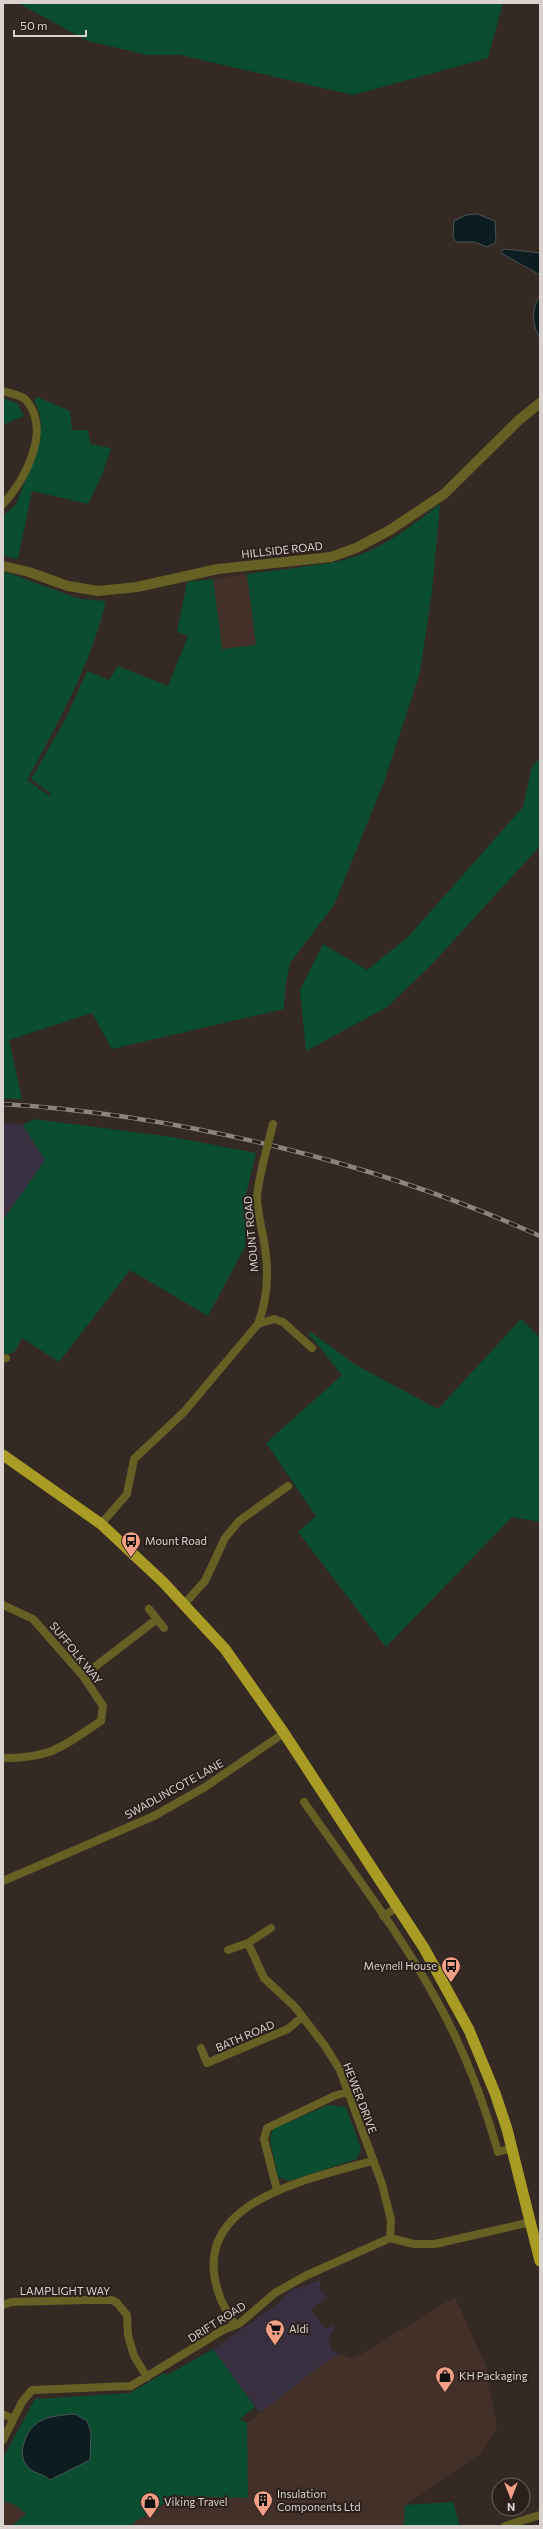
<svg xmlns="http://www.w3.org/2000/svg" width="543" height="2529" viewBox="0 0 543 2529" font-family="Commissioner,sans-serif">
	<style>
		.commercial { fill: #383040 }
		.built { fill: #433129 }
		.green { fill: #0a4d30 }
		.water { fill: #0c1c20; stroke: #4a5354 }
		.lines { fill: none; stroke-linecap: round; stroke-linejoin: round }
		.minor { stroke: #666024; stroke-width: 8 }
		.tertiary { stroke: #666024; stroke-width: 10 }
		.trunk { stroke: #a89c24; stroke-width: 11 }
		.rail-casing { stroke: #8d837f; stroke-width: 4.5 }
		.rail { stroke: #2b201b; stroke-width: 3; stroke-dasharray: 9; stroke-linecap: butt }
		.minor-bridge { stroke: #666024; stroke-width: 8 }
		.labels { text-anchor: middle; stroke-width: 4; stroke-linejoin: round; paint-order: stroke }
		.street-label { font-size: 11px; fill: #dad2cf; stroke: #2b201b }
		.poi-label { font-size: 11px; fill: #dad2cf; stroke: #2b201b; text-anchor: start }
	</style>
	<rect width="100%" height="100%" fill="#352924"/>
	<!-- commercial -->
	<path class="commercial" d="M3,1122L23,1125L45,1160L3,1220Z
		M320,2280V2288L327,2298L311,2310L326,2329L333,2324L334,2329L328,2340L332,2351L340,2354L323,2364L260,2413L213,2349L278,2304L294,2287L297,2289Z"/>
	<!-- built -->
	<path class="built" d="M247,574L256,645L222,649L213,579Z
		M455,2297L486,2366L497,2428L481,2453L405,2505L404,2526H135L133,2523L176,2496L247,2498V2423L323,2364L340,2354L353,2359Z
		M3,2501L14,2504L26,2514L11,2526H3Z"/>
	<!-- green -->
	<path class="green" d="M18,3H503L488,58L353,95L180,55H147L88,41Z
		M37,397L70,411L72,430H88L90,444L111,448L102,475L88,504L32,491L18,559L3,556V516L16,504L35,457L33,456C40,436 46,421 34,401Z
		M3,398L18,404L24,416L5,424L3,428Z
		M440,504L432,591L420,672L384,782L334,905L290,963L285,988L284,1009L112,1049L92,1013L9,1040L22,1099H3V571L80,599L106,601C91,664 58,723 27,780L51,797V794L31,779L66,718L87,671L109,680L118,666L168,686L188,636L177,632L187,582L213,579L222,649L256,645L247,574C277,570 309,567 339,561C377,553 409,528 440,504Z
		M540,758V846L431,965L387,1007L306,1051L300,990L323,944L367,970L408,937L523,807L532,767Z
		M34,1119L172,1137L256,1153L246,1195L245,1247L208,1316L130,1270L59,1362L22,1338L14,1353L3,1354V1220L45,1160L23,1125Z
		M521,1319L540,1338V1522L512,1517L386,1647L298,1532L316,1516L266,1443L342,1375L308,1333H312L356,1365L438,1409Z
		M328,2105L346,2107L361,2149L357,2159L289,2181L278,2177L270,2139L273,2129Z
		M213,2349L255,2407L240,2419L247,2423L248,2498L176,2496L133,2523L135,2526H11L26,2514L14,2504L3,2501V2458L35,2399L130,2393L164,2373L167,2375Z
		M453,2502L460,2526H404L405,2505Z"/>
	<!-- water -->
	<path class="water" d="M477,214L495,221L496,242L487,247L475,242H457L453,238L454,221L466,215Z
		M504,249L540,253V275L501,253Z
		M540,295V339C532,324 531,310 540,295Z
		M75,2414L87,2421L91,2432L90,2460L50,2480C43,2473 33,2474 27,2466C22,2460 21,2451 24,2443C32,2417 51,2416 75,2414Z"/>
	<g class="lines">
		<!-- minor -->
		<path class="minor" d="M3,391C9,393 22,395 26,400C52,430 25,480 3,504
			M258,1324L274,1319L283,1322L312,1348
			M3,1359L6,1358
			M101,1524L127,1494L134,1459L184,1412L258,1324C267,1300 269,1273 265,1248C263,1232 258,1217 257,1199C257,1187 261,1175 263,1163
			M185,1603L205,1581L225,1538L239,1521L288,1486
			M3,1605L33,1619L83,1676L103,1706L101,1721C62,1747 52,1758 3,1758
			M149,1609L164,1628
			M83,1676L157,1619
			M304,1802C349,1867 399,1931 437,2001C464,2049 483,2099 498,2152L512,2148
			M3,1881L154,1816L205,1787L284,1733
			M383,1916L398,1907
			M248,1943L264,1978L295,2007L325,2046L340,2070L382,2184L391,2220L390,2238
			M228,1950L248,1943L271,1928
			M201,2048L207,2063L288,2029L302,2017
			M277,2190L264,2139L267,2128L334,2096L347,2092
			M3,2305L11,2302L85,2300H112L117,2303L127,2315L128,2335L134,2356L147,2377
			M234,2324C229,2314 222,2305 219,2294C186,2201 310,2179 372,2161
			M3,2414L13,2419
			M3,2440L22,2402L32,2390L131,2386L223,2330L240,2323L275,2293L305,2276L390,2238L414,2244H435L531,2222
			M505,2526L540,2515"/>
		<!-- tertiary -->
		<path class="tertiary" d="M3,566L29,572L68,586L98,591L137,587L218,569L331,557L356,548L390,530L444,494L519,420L540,403"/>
		<!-- trunk -->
		<path class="trunk" d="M3,1455L101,1524L163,1582L225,1649L284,1733L424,1948L469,2030L495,2093L507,2129L540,2261"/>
		<!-- rail casing -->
		<g class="rail-casing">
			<path id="rail" d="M3,1104C180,1115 378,1163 540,1236"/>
		</g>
		<!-- rail -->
		<use href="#rail" class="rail"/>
		<!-- minor-bridge -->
		<path class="minor-bridge" d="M263,1163L273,1124"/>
	</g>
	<!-- icons -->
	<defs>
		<g id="bus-pin" transform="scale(1)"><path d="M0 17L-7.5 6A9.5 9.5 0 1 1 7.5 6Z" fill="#f39f85" stroke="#2b201b"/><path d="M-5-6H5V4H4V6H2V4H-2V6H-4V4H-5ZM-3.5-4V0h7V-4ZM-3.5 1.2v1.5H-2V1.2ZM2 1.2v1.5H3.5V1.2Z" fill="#111"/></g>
		<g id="supermarket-pin" transform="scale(1)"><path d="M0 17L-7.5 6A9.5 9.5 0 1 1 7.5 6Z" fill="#f39f85" stroke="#2b201b"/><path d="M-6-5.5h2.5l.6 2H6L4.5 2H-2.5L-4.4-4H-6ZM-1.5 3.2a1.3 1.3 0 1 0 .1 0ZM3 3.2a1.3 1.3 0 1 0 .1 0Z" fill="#111"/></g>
		<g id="shop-pin" transform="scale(1)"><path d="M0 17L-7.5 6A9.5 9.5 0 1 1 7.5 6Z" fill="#f39f85" stroke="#2b201b"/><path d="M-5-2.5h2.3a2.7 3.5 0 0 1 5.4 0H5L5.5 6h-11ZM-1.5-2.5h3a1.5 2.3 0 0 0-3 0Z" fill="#111"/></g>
		<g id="building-pin" transform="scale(1)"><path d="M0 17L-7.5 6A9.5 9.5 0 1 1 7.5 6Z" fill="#f39f85" stroke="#2b201b"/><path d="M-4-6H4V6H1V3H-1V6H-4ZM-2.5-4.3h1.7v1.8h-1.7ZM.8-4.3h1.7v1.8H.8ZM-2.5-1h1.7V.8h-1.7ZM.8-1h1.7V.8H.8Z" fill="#111"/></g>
	</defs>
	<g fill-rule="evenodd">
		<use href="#bus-pin" x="131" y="1541"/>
		<use href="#bus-pin" x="451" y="1966"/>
		<use href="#supermarket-pin" x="275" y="2329"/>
		<use href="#shop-pin" x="445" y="2376"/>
		<use href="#building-pin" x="263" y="2500"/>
		<use href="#shop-pin" x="150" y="2502"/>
	</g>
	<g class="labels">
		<!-- street labels -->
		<g class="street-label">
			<text transform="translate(282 550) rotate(-6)" y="4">HILLSIDE ROAD</text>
			<text transform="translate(251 1234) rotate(-95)" y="4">MOUNT ROAD</text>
			<text transform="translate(76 1653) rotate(51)" y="4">SUFFOLK WAY</text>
			<text transform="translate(174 1789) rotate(-29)" y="4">SWADLINCOTE LANE</text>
			<text transform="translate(245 2036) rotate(-23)" y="4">BATH ROAD</text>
			<text transform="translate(360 2098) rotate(69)" y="4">HEWER DRIVE</text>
			<text x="65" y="2295">LAMPLIGHT WAY</text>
			<text transform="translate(217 2322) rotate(-32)" y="4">DRIFT ROAD</text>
		</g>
		<!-- poi labels -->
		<g class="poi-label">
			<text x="145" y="1545">Mount Road</text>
			<text x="437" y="1970" text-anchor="end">Meynell House</text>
			<text x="289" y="2333">Aldi</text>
			<text x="459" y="2380">KH Packaging</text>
			<text x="277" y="2498">Insulation<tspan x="277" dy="13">Components Ltd</tspan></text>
			<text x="164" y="2506">Viking Travel</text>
		</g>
	</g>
	<!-- border -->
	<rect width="543" height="2529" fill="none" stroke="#dad2cf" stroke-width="8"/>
	<!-- north arrow -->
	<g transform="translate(511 2497) rotate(180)"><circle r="19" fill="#2b201b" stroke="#716763"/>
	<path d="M0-3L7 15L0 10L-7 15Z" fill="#f39f85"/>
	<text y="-6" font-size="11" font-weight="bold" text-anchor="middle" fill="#dad2cf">N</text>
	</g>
	<!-- scale -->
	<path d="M14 30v6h72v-6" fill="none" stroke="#dad2cf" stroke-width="2"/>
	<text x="20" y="30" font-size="12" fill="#dad2cf" stroke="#2b201b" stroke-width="3" paint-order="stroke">50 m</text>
</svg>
